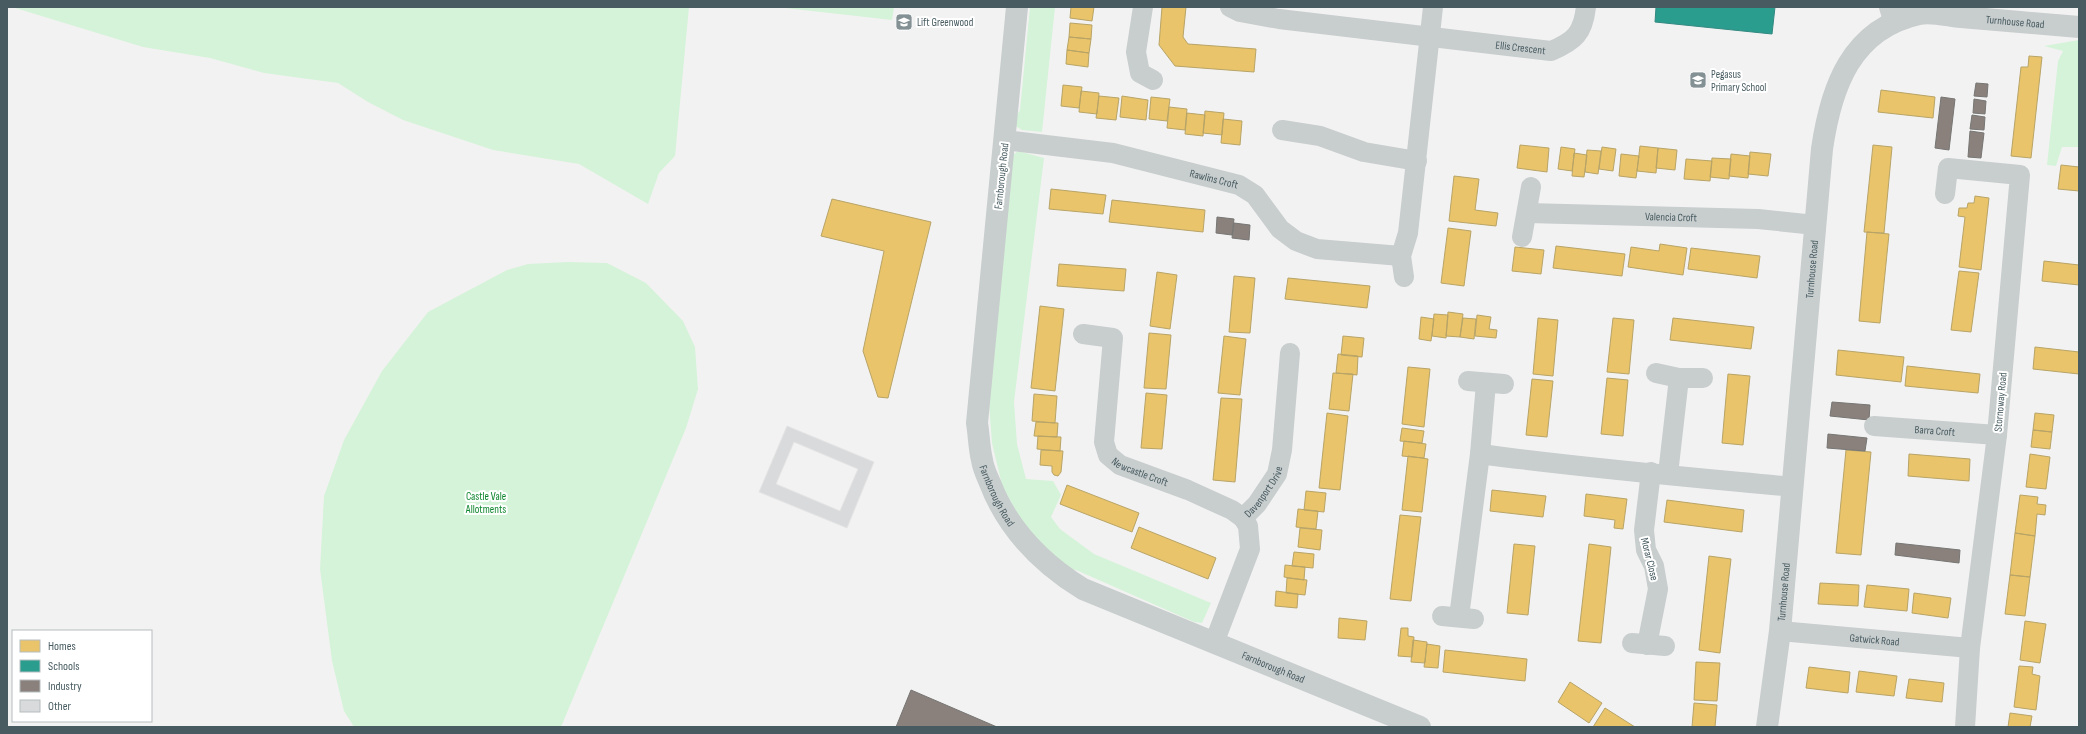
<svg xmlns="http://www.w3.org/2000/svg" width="2086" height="734" viewBox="0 0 2086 734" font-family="'Sofia Sans Condensed',sans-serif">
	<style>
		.green { fill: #d5f3d9 }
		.homes { fill: #e9c46a; stroke: #b8a467 }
		.schools { fill: #2a9d8f; stroke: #338981 }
		.industry { fill: #8a817c; stroke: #767674 }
		.building { fill: #d9dadb; stroke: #e4e4e5; fill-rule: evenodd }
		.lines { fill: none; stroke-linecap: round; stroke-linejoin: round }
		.minor { stroke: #c8cdce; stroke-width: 20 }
		.tertiary { stroke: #c8cdce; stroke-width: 22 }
		.labels { text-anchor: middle; stroke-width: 4; stroke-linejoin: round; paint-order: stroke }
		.poi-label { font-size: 11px; fill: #475b61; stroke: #fff; text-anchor: start }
		.street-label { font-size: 11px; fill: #475b61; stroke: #fff }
		.park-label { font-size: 11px; fill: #0e862e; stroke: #fff }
	</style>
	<rect width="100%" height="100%" fill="#f3f2f2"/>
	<!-- green -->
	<path class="green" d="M12,7H689L675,156L659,173L648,204L579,164L493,150L403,120L368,102L338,83L264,73L210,58L143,47Z
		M776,7H894L892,20Z
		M1030,7H1055L1042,132L1022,130L1014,125V120L1020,110Z
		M2079,40V147H2062L2056,166L2047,165L2058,61L2063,51L2044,46Z
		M1018,151L1044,158L1014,402L1017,444L1026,479L1053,481L1061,495L1051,517L1060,529L1094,554L1211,603L1202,623L1194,622L1076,570L1066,569L1024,526L1002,485L992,443L989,404L1009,158Z
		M568,262L607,263L646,283L683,321L695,347L698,389L686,428L561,727H354L344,711L332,661L320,569L324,496L344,440L382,371L428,312L507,270L528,264Z"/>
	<!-- homes -->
	<path class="homes" d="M1071,7H1094L1092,21L1070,18Z
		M1162,7H1186L1183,37L1188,44L1256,49L1254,72L1175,66L1159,45Z
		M1070,23L1092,25L1091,39L1069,37Z
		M1069,37L1091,39L1089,53L1067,50Z
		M1067,50L1089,53L1088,67L1066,64Z
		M2029,56L2042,57L2031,158L2011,156L2021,67H2028Z
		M1063,85L1082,87L1079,108L1061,106Z
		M1881,90L1935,97L1933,118L1878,112Z
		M1081,91L1099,93L1097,114L1079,112Z
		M1099,96L1119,98L1116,120L1096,118Z
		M1122,96L1148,100L1146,120L1120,117Z
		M1151,97L1170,99L1167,121L1149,119Z
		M1169,107L1187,109L1185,130L1167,128Z
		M1205,111L1224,113L1222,135L1203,133Z
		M1187,113L1205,115L1203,136L1185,134Z
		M1223,119L1242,121L1240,145L1221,143Z
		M1520,145L1549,148L1547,172L1517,168Z
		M1873,145L1892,147L1884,233L1864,232Z
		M1640,146L1658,148L1656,173L1637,171Z
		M1561,147L1575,149L1572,171L1558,169Z
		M1602,147L1616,149L1613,171L1599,169Z
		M1658,148L1677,150L1675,170L1656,168Z
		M1587,150L1601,151L1598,174L1585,172Z
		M1750,152L1771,154L1768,176L1748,174Z
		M1574,153L1587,155L1584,177L1572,176Z
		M1621,154L1639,156L1636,178L1619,176Z
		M1731,154L1750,156L1748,178L1729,176Z
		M1712,158L1731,159L1729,179L1710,177Z
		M1686,159L1712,161L1710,181L1684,179Z
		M2061,165L2079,167V191L2058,189Z
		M1454,176L1479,179L1475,210L1498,213L1496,226L1449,221Z
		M1051,189L1106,195L1103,214L1049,209Z
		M1975,196L1989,198L1981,270L1959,267L1965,217L1958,216L1959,208H1967L1968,203H1974Z
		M832,199L931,222L888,398L878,397L863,351L884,251L821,236Z
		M1112,200L1205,210L1203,232L1109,222Z
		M1448,228L1471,231L1464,286L1441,283Z
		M1867,232L1889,234L1880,323L1859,321Z
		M1660,244L1687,248L1683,275L1628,267L1631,247L1659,251Z
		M1556,246L1625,254L1622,276L1553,268Z
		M1515,247L1544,250L1541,274L1512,271Z
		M1691,248L1760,256L1757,278L1688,269Z
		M2044,261L2079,265V285L2042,281Z
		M1059,264L1126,269L1124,291L1057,286Z
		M1959,271L1979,273L1971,332L1951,330Z
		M1157,272L1177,275L1170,329L1150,326Z
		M1234,276L1255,278L1250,333L1229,332Z
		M1288,278L1370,286L1367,308L1285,299Z
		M1040,306L1064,309L1055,391L1031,388Z
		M1448,312L1463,314L1460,337L1446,336Z
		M1434,314L1448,315L1446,338L1432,336Z
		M1477,315L1491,317L1489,329L1497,330L1496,338L1475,336Z
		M1421,317L1434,319L1431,341L1419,339Z
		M1463,318L1476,319L1474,339L1460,337Z
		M1538,318L1558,320L1553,376L1533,374Z
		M1613,318L1634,320L1629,374L1607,372Z
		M1673,318L1754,327L1751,349L1670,340Z
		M1149,333L1171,335L1166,389L1144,388Z
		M1224,336L1246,339L1240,395L1218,393Z
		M1343,336L1364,338L1362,357L1341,355Z
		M2035,347L2079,352V374L2033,369Z
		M1838,350L1904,357L1901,382L1836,375Z
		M1338,354L1358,356L1357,375L1336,373Z
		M1907,366L1980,374L1978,393L1905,386Z
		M1408,367L1430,369L1424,427L1402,424Z
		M1333,373L1353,374L1349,411L1329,409Z
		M1728,374L1750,376L1743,445L1722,443Z
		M1607,378L1628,380L1623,436L1601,434Z
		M1532,379L1553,381L1547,437L1526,435Z
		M1146,393L1167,395L1162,449L1141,448Z
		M1034,394L1057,396L1055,423L1032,421Z
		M1221,398L1242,399L1235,482L1213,480Z
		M1327,413L1348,416L1340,490L1319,488Z
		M2035,413L2054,415L2052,432L2033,430Z
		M1036,422L1058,423L1057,437L1034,436Z
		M1402,428L1424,431L1422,443L1400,441Z
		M2033,430L2052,432L2050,449L2031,447Z
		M1038,436L1061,437L1060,451L1037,449Z
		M1404,441L1426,444L1424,458L1402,456Z
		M1041,450L1063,451L1061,472L1058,476L1054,475L1052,472V466L1040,465Z
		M1846,450L1871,452L1861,555L1836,553Z
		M1909,454L1970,459L1969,481L1908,476Z
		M2030,454L2050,457L2046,489L2026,487Z
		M1408,456L1428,459L1422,512L1402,510Z
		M1067,485L1139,513L1132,532L1060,504Z
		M1492,490L1546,496L1543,517L1490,511Z
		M1306,491L1326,493L1324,512L1304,510Z
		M1586,494L1627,499L1623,529L1614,528L1615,520L1584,516Z
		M2020,495L2038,497L2037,504L2046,505L2045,515L2037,514L2035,536L2015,533Z
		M1667,500L1744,510L1742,532L1664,522Z
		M1298,509L1318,511L1316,529L1296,527Z
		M1400,515L1421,517L1411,601L1390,599Z
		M1139,527L1216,558L1208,579L1131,548Z
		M1300,528L1322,530L1320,550L1298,547Z
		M2015,533L2035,536L2030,577L2010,575Z
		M1514,544L1535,546L1528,615L1507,613Z
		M1589,544L1611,547L1601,643L1578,641Z
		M1294,552L1314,554L1313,568L1292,566Z
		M1709,556L1731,559L1720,653L1699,650Z
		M1285,565L1305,567L1304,580L1284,577Z
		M2010,575L2030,577L2025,616L2005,614Z
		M1287,578L1307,580L1305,595L1286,593Z
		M1820,583L1859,585L1858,606L1818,604Z
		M1867,585L1909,589L1907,611L1864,607Z
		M1276,591L1298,594L1297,608L1275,606Z
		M1914,593L1951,598L1948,618L1912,613Z
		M1339,618L1367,621L1365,640L1338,638Z
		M2025,621L2046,624L2040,663L2020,660Z
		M1401,628H1408V636L1414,637L1412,657L1398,656Z
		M1413,640L1427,642L1425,663L1411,662Z
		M1427,644L1440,646L1438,668L1424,667Z
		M1445,650L1527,659L1525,681L1443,672Z
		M1696,662L1720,663L1717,701L1694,700Z
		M2019,666L2033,667L2032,674L2040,676L2036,710L2014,707Z
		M1809,667L1850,672L1848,693L1806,688Z
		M1859,671L1897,676L1894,696L1856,692Z
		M1909,679L1944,683L1942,702L1906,698Z
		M1570,682L1602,703L1589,723L1558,702Z
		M1694,703L1717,705L1715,727H1692Z
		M1605,708L1635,727H1593Z
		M2010,713L2032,716L2030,727H2008Z"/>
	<!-- schools -->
	<path class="schools" d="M1656,7H1775L1772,34L1655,22Z"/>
	<!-- industry -->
	<path class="industry" d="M1976,83L1988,84L1987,97L1974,96Z
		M1941,97L1955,99L1949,150L1935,148Z
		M1974,99L1986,101L1985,114L1973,113Z
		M1972,115L1985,117L1984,130L1970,129Z
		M1970,131L1984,133L1981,158L1968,157Z
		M1217,217L1234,219L1232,235L1216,233Z
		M1234,223L1250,225L1249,240L1232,238Z
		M1832,402L1870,405L1869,420L1830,416Z
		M1828,434L1867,438L1865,451L1827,448Z
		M1896,543L1960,550L1959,563L1895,555Z
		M911,690L997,727H896Z"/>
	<!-- building -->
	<path class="building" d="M787,426L874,462L847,528L759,492ZM794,442L858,469L840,511L776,484Z"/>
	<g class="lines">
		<!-- minor -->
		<g class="minor">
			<path d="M1143,7L1136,52L1140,73L1153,80"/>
			<path id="s1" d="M1230,7L1240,12L1279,19L1551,51C1575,41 1583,33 1586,7"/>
			<path d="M1889,7L1894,23"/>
			<path d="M1282,130L1320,136L1364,152L1417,161"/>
			<path id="s2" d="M1004,140L1113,153L1239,185L1255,195L1280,229L1296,241L1317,249L1401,256"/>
			<path d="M1945,194L1948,168L2020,175L1997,435L1970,648L1965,727"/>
			<path id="s3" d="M1527,213L1758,219L1815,225"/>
			<path d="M1522,237L1531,187"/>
			<path d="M1404,277L1401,256L1408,233L1433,7"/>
			<path id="s4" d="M1083,334L1113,338L1104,442L1108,455L1120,465L1188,490L1232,510L1243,518"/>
			<path d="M1656,373L1679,378H1703"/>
			<path d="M1468,381L1504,384"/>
			<path id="s5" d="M1874,426L1997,435"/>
			<path d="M1480,454C1584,468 1689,477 1793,487"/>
			<path d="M1668,474L1679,378"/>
			<path d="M1442,616L1474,619"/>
			<path d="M1459,617L1480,454L1486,383"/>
			<path id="s6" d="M1780,631L1970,648"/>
			<path id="s7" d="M1214,643L1250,549L1248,526L1243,518L1257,504L1277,474L1282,450L1290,353"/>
			<path d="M1632,643L1665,646"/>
			<path d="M1647,645L1658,589L1654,566L1646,550L1644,530L1651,472"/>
		</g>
		<!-- tertiary -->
		<g class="tertiary">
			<path id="s8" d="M1017,7L977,423C979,435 979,448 982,460C983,468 987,476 990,483C1008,530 1041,563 1083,589L1420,727"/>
			<path id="s9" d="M1767,727L1780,631L1822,149C1831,87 1851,29 1919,14C1931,11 1949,16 1961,17C2000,20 2040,24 2079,27"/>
		</g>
	</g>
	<!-- icons -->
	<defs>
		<g id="school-square" transform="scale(0.9)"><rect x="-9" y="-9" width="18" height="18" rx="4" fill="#839094" stroke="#fff"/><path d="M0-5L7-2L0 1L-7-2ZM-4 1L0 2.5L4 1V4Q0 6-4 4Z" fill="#fff"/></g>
	</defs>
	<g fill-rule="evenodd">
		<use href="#school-square" x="904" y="22"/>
		<use href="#school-square" x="1698" y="80"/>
	</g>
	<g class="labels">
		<!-- poi labels -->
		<g class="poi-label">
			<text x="917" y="26">Lift Greenwood</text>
			<text x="1711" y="78">Pegasus<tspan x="1711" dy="13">Primary School</tspan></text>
		</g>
		<!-- street labels -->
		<g class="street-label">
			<text dy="4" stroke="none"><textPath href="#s9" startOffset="856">Turnhouse Road</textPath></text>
			<text dy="4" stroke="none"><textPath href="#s1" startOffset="294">Ellis Crescent</textPath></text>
			<text transform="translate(1001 176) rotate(-84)" y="4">Farnborough Road</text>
			<text dy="4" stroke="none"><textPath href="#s2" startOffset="214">Rawlins Croft</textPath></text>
			<text dy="4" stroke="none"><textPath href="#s3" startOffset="144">Valencia Croft</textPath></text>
			<text dy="4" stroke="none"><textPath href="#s9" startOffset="460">Turnhouse Road</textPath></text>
			<text transform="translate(2000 402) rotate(-85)" y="4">Stornoway Road</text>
			<text dy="4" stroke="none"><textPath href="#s5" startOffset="61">Barra Croft</textPath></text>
			<text dy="4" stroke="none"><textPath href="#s4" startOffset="185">Newcastle Croft</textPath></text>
			<text dy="4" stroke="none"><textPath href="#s7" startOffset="167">Davenport Drive</textPath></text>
			<text dy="4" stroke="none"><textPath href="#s8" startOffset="494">Farnborough Road</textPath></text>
			<text transform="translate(1650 559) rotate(76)" y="4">Morar Close</text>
			<text dy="4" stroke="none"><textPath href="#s9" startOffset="136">Turnhouse Road</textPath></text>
			<text dy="4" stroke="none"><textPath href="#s6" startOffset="95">Gatwick Road</textPath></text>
			<text dy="4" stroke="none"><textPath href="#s8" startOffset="829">Farnborough Road</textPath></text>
		</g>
		<!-- park labels -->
		<g class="park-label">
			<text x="486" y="500">Castle Vale<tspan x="486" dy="13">Allotments</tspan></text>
		</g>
	</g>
	<!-- border -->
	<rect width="2086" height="734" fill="none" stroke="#475b61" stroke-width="16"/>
	<!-- legend -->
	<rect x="12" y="630" width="140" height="92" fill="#ffffff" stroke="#b5bdc0"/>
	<rect x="20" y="640" width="20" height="12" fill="#e9c46a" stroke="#b5bdc0"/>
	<text x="48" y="650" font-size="12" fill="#475b61">Homes</text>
	<rect x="20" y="660" width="20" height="12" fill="#2a9d8f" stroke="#b5bdc0"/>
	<text x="48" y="670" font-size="12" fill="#475b61">Schools</text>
	<rect x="20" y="680" width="20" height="12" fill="#8a817c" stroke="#b5bdc0"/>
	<text x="48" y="690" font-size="12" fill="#475b61">Industry</text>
	<rect x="20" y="700" width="20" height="12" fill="#d9dadb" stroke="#b5bdc0"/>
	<text x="48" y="710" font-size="12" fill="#475b61">Other</text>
</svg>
